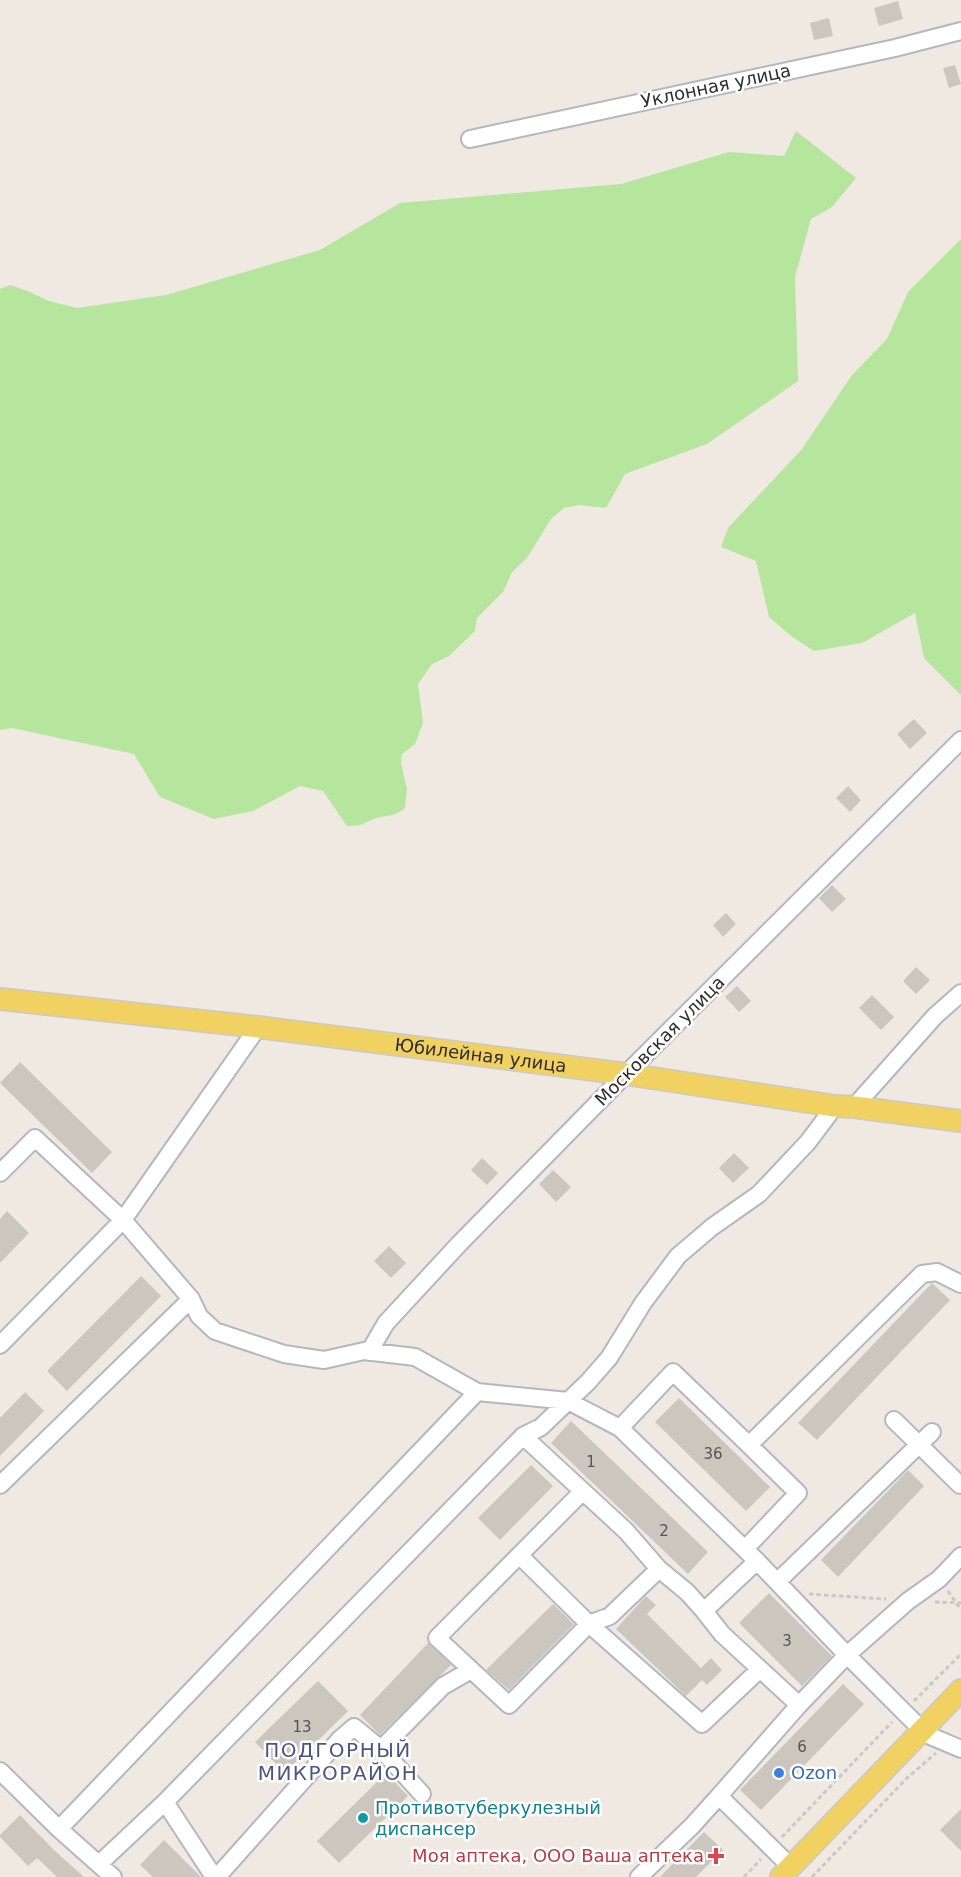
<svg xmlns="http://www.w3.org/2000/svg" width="961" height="1877" viewBox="0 0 961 1877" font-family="'DejaVu Sans',sans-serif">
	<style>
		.green { fill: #b6e59e }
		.building { fill: #cbc7bf }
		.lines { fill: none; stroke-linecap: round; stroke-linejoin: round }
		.minor-casing { stroke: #b4b7c1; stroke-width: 20 }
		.major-casing { stroke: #c9c9c9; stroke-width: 24 }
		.path { stroke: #c9c9c9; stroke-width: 3; stroke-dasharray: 4.5 3; stroke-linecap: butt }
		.minor { stroke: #fff; stroke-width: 16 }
		.major { stroke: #f2d163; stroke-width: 21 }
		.shop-dot { fill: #3f7fe0; stroke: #fff; stroke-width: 2 }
		.culture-dot { fill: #0f9aa8; stroke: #fff; stroke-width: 2 }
		.health-dot { fill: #e0444e; stroke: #fff; stroke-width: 2 }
		.labels { text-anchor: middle; stroke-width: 5; stroke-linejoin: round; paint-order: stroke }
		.number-label { font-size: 15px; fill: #555452 }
		.street-label { font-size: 18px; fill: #2e2e2e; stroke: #fff }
		.shop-label { font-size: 18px; fill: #366cbe; stroke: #fff; text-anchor: start }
		.culture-label { font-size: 18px; fill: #0d838f; stroke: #fff; text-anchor: start }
		.health-label { font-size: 18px; fill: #be3a42; stroke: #fff; text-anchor: end }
		.neighbourhood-label { font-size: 20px; letter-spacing: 1.5px; fill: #4d5680; stroke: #fff }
	</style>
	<rect width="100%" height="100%" fill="#efe9e1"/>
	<!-- green -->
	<path class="green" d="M796,131L856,178L832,207L811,219L795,277L798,381L707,444L625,474L606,508L579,505L564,508L551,519L527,558L512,572L503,592L477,618L475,631L449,656L432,664L418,684L423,723L415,744L402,754L401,763L407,789L405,808C391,819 385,814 371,820C360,825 360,826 347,826L323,791L300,786L253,811L214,819L160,797L134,754L12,728L0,730V289L10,285L30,292L49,301L77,308L166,295L320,250L400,203L621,184L729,152L784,156Z
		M961,239V695L924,658L915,613L862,643L814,651L791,636L769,617L756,561L721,547L728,528L802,449L852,375L887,339L908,292Z"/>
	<!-- building -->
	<path class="building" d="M898,1L903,19L879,26L874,8Z
		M829,18L833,36L814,40L810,23Z
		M955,65L961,84L949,88L943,68Z
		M914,719L927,733L910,749L897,734Z
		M848,786L861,800L850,812L836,798Z
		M832,885L846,899L832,912L819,898Z
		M726,913L736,924L723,937L713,925Z
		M916,967L930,980L916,994L903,981Z
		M737,986L751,1001L739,1012L725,997Z
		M872,995L894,1017L881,1030L859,1008Z
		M20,1062L112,1152L92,1173L0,1083Z
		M734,1153L749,1168L733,1183L719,1168Z
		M482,1158L498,1173L487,1185L471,1170Z
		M553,1170L571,1187L556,1202L539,1184Z
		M7,1211L29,1233L0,1263V1219Z
		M389,1246L406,1263L391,1278L374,1261Z
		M141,1276L161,1296L67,1391L47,1371Z
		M932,1283L950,1300L817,1440L798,1423Z
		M25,1392L44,1411L0,1456V1418Z
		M679,1398L770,1487L746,1511L655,1422Z
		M571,1421L708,1552L688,1574L551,1443Z
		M531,1465L553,1486L500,1540L478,1518Z
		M908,1470L924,1486L838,1577L821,1560Z
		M769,1593L832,1656L802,1686L739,1623Z
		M646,1596L656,1605L647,1614L701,1668L711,1658L722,1670L707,1685L702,1680L686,1696L616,1629Z
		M553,1604L574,1624L509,1690L486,1670Z
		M428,1643L451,1665L380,1735L360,1715Z
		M318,1681L348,1711L285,1773L255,1742Z
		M843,1684L864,1704L761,1810L740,1790Z
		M386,1773L408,1796L339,1863L317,1841Z
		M961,1809V1851L940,1830Z
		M20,1815L54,1850L84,1877H57L37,1858L28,1866L0,1837V1835Z
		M704,1832L723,1850L696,1877H660Z
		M164,1840L201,1877H153L140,1865Z"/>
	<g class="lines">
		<!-- minor casing -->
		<g class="minor-casing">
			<path id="minor" d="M470,139L895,48L961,31
				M258,1027L123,1220L191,1299L199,1316L215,1331L284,1354L324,1360L364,1351L415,1357L477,1392L568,1401L620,1428L757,1561L847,1655L922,1730L928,1735L961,1749
				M854,1107L935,1016L961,993
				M0,1173L35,1138L123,1220L0,1345
				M369,1352L386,1323L459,1244L626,1074L961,740
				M894,1420L960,1485
				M620,1428L673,1372L749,1445
				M523,1436L626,1531L659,1569L687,1592L704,1611L757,1561
				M0,1485L191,1299
				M583,1491L437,1638L509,1705L589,1624L610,1616L659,1569
				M745,1549L798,1493L749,1445L922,1274L937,1272L961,1284
				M520,1556L589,1624L702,1724L760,1669
				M777,1582L932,1432
				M704,1611L722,1634L799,1705L847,1655L908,1601L939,1579L961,1556
				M381,1749L443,1686L471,1670
				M0,1771L59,1829L113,1877
				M165,1802L214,1877
				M59,1829L477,1392
				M99,1864L165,1802L523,1436L541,1427L588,1382L609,1358L643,1303L678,1256L712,1227L759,1194L808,1142L835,1106
				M791,1867L719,1796L799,1705
				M217,1877L340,1739L354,1727L381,1749L422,1794
				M639,1877L692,1826L719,1796"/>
		</g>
		<!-- major casing -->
		<g class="major-casing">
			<g id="major">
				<path id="s1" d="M0,999L258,1027L626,1074L835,1106L854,1107L961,1121"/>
				<path d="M781,1877L961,1690"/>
			</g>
		</g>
		<!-- path -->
		<path class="path" d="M948,1591L961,1610
			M809,1594L886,1599
			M935,1602L961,1603
			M914,1701L961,1654
			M782,1837L892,1722
			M744,1877L761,1859
			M812,1877L907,1778L936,1753"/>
		<!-- minor -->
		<use href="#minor" class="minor"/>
		<!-- major -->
		<use href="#major" class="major"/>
	</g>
	<!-- markers -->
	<circle class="shop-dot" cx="779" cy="1773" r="6"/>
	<circle class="culture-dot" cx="363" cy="1818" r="6"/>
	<path class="health-dot" d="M713 1847h6v6h6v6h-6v6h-6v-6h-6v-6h6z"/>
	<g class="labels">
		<!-- number labels -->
		<g class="number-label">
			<text x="713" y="1459">36</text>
			<text x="591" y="1467">1</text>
			<text x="664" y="1536">2</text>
			<text x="787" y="1646">3</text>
			<text x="302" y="1732">13</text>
			<text x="802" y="1752">6</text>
		</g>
		<!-- street labels -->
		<g class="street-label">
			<text transform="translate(716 86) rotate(-12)" y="6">Уклонная улица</text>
			<text transform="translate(660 1041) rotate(-45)" y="6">Московская улица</text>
			<text dy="6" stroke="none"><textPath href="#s1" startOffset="484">Юбилейная улица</textPath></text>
		</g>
		<!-- shop labels -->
		<g class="shop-label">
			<text x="791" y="1779">Ozon</text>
		</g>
		<!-- culture labels -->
		<g class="culture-label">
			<text x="375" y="1814">Противотуберкулезный<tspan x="375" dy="21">диспансер</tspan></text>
		</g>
		<!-- health labels -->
		<g class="health-label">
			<text x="704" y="1862">Моя аптека, ООО Ваша аптека</text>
		</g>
		<!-- neighbourhood labels -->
		<g class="neighbourhood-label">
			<text x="338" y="1757">ПОДГОРНЫЙ<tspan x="338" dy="23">МИКРОРАЙОН</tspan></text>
		</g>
	</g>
</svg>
